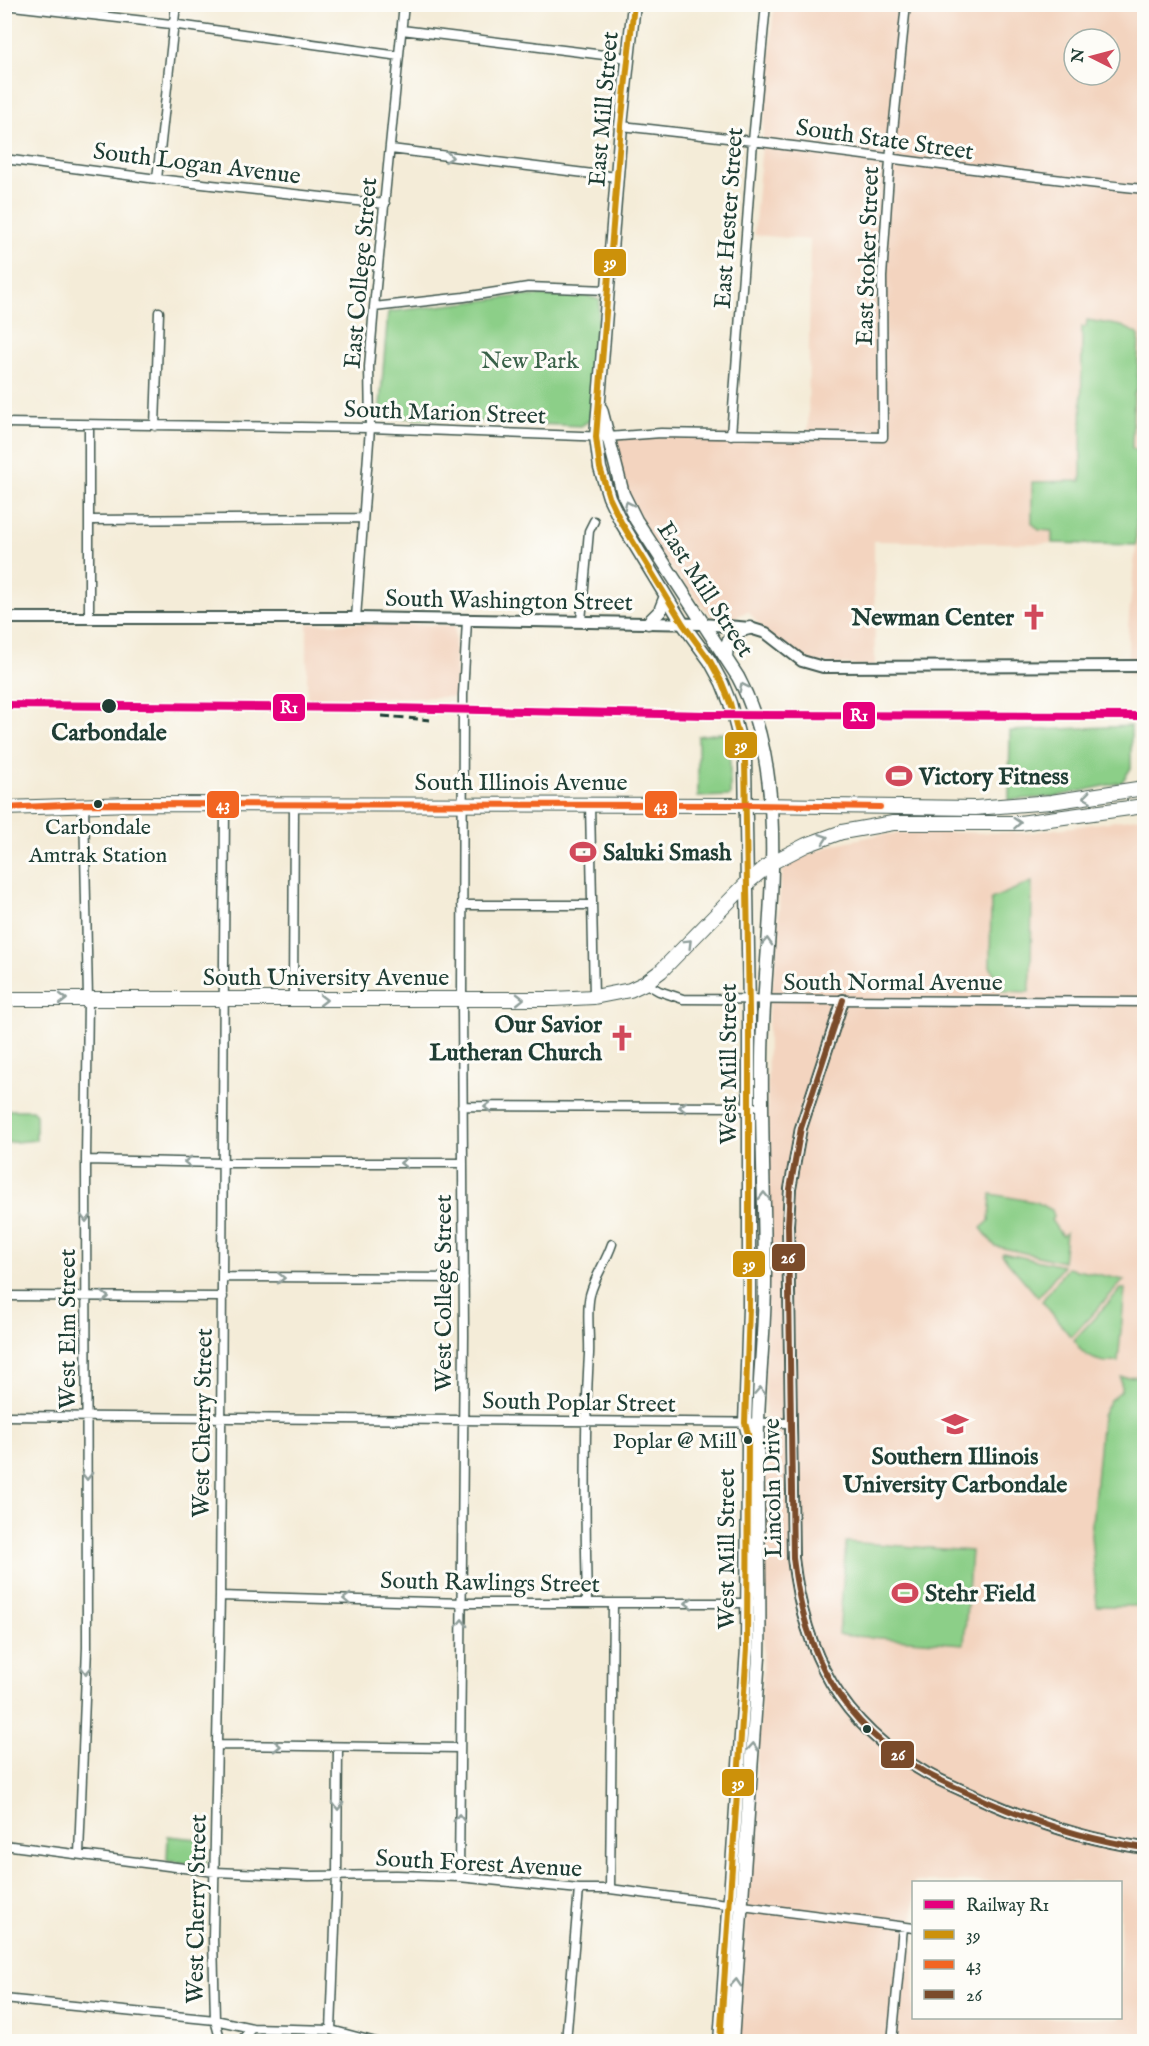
<svg xmlns="http://www.w3.org/2000/svg" width="1149" height="2046" viewBox="0 0 1149 2046" font-family="'IM FELL English',serif">
	<style>
		.built { fill: #f3d4bf; fill-rule: evenodd }
		.green { fill: #8ccf88; stroke: #56865e; stroke-width: 1.5 }
		.lines { fill: none; stroke-linecap: round; stroke-linejoin: round }
		.minor-casing { stroke: #3f574d; stroke-width: 11 }
		.tertiary-casing { stroke: #3f574d; stroke-width: 14 }
		.secondary-casing { stroke: #3f574d; stroke-width: 15 }
		.trunk-casing { stroke: #3f574d; stroke-width: 16 }
		.minor { stroke: #fff; stroke-width: 8 }
		.tertiary { stroke: #fff; stroke-width: 10 }
		.secondary { stroke: #fff; stroke-width: 12 }
		.trunk { stroke: #fff; stroke-width: 14 }
		.rail { stroke: #1f3d34; stroke-width: 3; stroke-dasharray: 9 4.5; stroke-linecap: butt }
		.bus-1-casing { stroke: #fdfcf7; stroke-width: 10 }
		.bus-2-casing { stroke: #fdfcf7; stroke-width: 10 }
		.bus-3-casing { stroke: #fdfcf7; stroke-width: 10 }
		.bus-1 { stroke: #cc910a; stroke-width: 6 }
		.bus-2 { stroke: #f26522; stroke-width: 6 }
		.bus-3 { stroke: #7a4b2a; stroke-width: 6 }
		.rail-1-casing { stroke: #fdfcf7; stroke-width: 12 }
		.rail-1 { stroke: #e5007d; stroke-width: 8 }
		.oneway { stroke: #8f9e9a }
		.stop-dot { fill: #1f3d34; stroke: #fdfcf7; stroke-width: 2 }
		.labels { text-anchor: middle; stroke-width: 6; stroke-linejoin: round; paint-order: stroke }
		.bus-label { font-size: 22px; fill: #1f3d34; stroke: #fdfcf7 }
		.street-label { font-size: 24px; fill: #1f3d34; stroke: #fdfcf7 }
		.park-label { font-size: 24px; fill: #3a6249; stroke: #fdfcf7 }
		.poi-label { font-size: 24px; font-weight: bold; fill: #1f3d34; stroke: #fdfcf7; text-anchor: start }
		.stop-label { font-size: 24px; font-weight: bold; fill: #1f3d34; stroke: #fdfcf7 }
		.line-badge { stroke: #fdfcf7; stroke-width: 2 }
		.badge-label { font-size: 16px; text-anchor: middle; font-weight: bold; fill: #fff }
	</style>
	<rect width="100%" height="100%" fill="#fdfcf7"/>
	<filter id="ink" filterUnits="userSpaceOnUse"><feTurbulence type="fractalNoise" baseFrequency=".0167" numOctaves="2"/><feDisplacementMap in="SourceGraphic" scale="12" xChannelSelector="R" yChannelSelector="G"/><feConvolveMatrix kernelMatrix="1 2 1 2 8 2 1 2 1" color-interpolation-filters="sRGB"/></filter>
	<filter id="wash" filterUnits="userSpaceOnUse"><feTurbulence type="fractalNoise" baseFrequency=".008" numOctaves="4" result="noise"/><feDisplacementMap in="SourceGraphic" scale="24" xChannelSelector="R" yChannelSelector="G"/><feGaussianBlur stdDeviation="1.35" result="paint"/><feColorMatrix in="noise" values="0 0 0 0 0 0 0 0 0 0 0 0 0 0 0 0 0 1.4 0 .05"/><feComposite in="paint" operator="in"/></filter>
	<g filter="url(#wash)">
		<rect width="100%" height="100%" fill="#f4ecd8"/>
		<!-- built -->
		<path class="built" d="M1121,4L1144,10V675H1128V626L1136,545L874,541L875,667L802,661L766,633L748,611L719,625L651,544L636,520L608,437L661,433L808,437L810,240L754,235L774,5ZM1074,39H1110V75H1074Z
			M307,623L455,625L456,697L307,698Z
			M1144,817V2041L737,2042L763,1672L768,1012L777,950L780,886L783,870L797,859L835,844L878,835L918,832L1028,833ZM914,1882H1120V2018H914Z"/>
		<!-- green -->
		<path class="green" d="M521,296H588L600,300L590,420L581,426L379,417L388,312Z
			M1087,320L1122,326L1138,334L1139,337L1137,389L1134,394L1132,444V448L1137,451L1136,545L1052,543V531L1039,530L1032,523V482L1081,481L1082,327H1086Z
			M1131,726V768L1122,782L1054,797L1009,800L1010,731Z
			M727,732L730,763V796L698,797V736Z
			M1032,882L1031,976L1029,992L1002,991L990,966L991,899Z
			M5,1110H32L36,1114V1140L5,1143Z
			M991,1194L1036,1202L1052,1210L1054,1216L1051,1220L1062,1236L1066,1233L1063,1262L995,1246L981,1228L989,1221Z
			M1003,1253L1063,1266L1038,1297L1002,1255Z
			M1067,1268L1124,1280L1071,1337L1042,1301Z
			M1121,1289H1125L1118,1362C1100,1364 1082,1357 1074,1340Z
			M1144,1376V1606H1097L1091,1535L1102,1416L1110,1400L1121,1391V1377Z
			M846,1542L971,1551L964,1644L839,1635Z
			M168,1836L207,1840V1863L202,1865L167,1861Z"/>
	</g>
	<g filter="url(#ink)">
		<g class="lines">
			<!-- minor casing -->
			<g class="minor-casing">
				<path id="minor" d="M4,5L171,24L399,56
					M402,30L628,58
					M621,126C796,144 970,171 1144,189
					M391,149L617,177
					M4,159L157,179L385,204
					M157,179L176,4
					M374,307L464,297L528,287L608,290
					M4,423L370,428L608,437L661,433L883,437L882,277L890,160L906,4
					M155,426L159,312
					M731,435L753,141L766,4
					M90,520L362,518
					M89,618V425
					M356,618L370,428L369,367L374,307L404,4
					M581,621L589,531L594,521
					M590,805L594,997
					M462,905H592
					M645,983L659,991L683,999L1144,1002
					M293,999L294,804
					M462,1106L753,1107
					M86,1160L223,1163H463
					M223,1277L464,1278
					M4,1296L223,1297
					M4,1416L791,1423
					M220,1596L463,1603H751
					M587,1603C585,1520 584,1437 589,1354C590,1336 586,1311 590,1295C595,1276 606,1262 612,1244
					M219,1745L460,1748
					M4,1845L215,1872L309,1876L396,1875L459,1877L579,1889H610L914,1928
					M79,1854L87,1647L86,1160L88,999L84,804
					M459,1877L464,1335L462,1000L463,695L467,620
					M610,1889L613,1603
					M4,1999L215,2020L252,2028L331,2030L376,2042
					M331,2030L337,1876L338,1747
					M221,2042L215,2020L213,1937L220,1596L225,804
					M240,2042L252,2028
					M566,2042L579,1889
					M892,2042L903,1927"/>
			</g>
			<!-- tertiary casing -->
			<g class="tertiary-casing">
				<path id="tertiary" d="M4,618H356L703,624L750,628L766,633L802,661L823,667L1144,666
					M843,1000L801,1128L790,1189L788,1225L793,1558C804,1654 840,1724 926,1773C946,1784 967,1792 988,1802C1039,1824 1089,1840 1144,1848"/>
			</g>
			<!-- secondary casing -->
			<g class="secondary-casing">
				<path id="secondary" d="M634,4L621,126L596,437L600,468L609,497L621,522L683,624L710,661L722,683L730,703L745,760L749,1013V1308L745,1423L748,1434L747,1648L720,2042
					M601,409L623,494L636,520L738,677C796,786 763,938 762,1058C761,1132 765,1206 765,1281C765,1329 759,1376 758,1424C756,1502 761,1580 759,1657L732,2042
					M648,623L660,611L666,596
					M726,658C727,638 729,633 750,628"/>
			</g>
			<!-- trunk casing -->
			<g class="trunk-casing">
				<path id="trunk" d="M4,808L132,804L747,805L975,808L1051,802L1144,788
					M4,999H553L594,997L630,990L645,983L661,971L747,883L771,863L806,845L842,832L893,823H1020L1144,806"/>
			</g>
			<!-- minor -->
			<use href="#minor" class="minor"/>
			<!-- tertiary -->
			<use href="#tertiary" class="tertiary"/>
			<!-- secondary -->
			<use href="#secondary" class="secondary"/>
			<!-- trunk -->
			<use href="#trunk" class="trunk"/>
			<!-- rail -->
			<path class="rail" d="M4,705L389,708L707,715L1101,716
				M382,716L430,720"/>
			<!-- bus-1 casing -->
			<g class="bus-1-casing">
				<path id="bus-1" d="M634,4L621,126L596,437L600,468L609,497L621,522L683,624L710,661L722,683L730,703L745,760L749,1013V1308L745,1423L748,1434L747,1648L720,2042"/>
			</g>
			<!-- bus-2 casing -->
			<g class="bus-2-casing">
				<path id="bus-2" d="M4,808L84,804L747,805L880,807"/>
			</g>
			<!-- bus-3 casing -->
			<g class="bus-3-casing">
				<path id="bus-3" d="M843,1000L801,1128L790,1189L788,1225L793,1558C804,1654 840,1724 926,1773C946,1784 967,1792 988,1802C1039,1824 1089,1840 1144,1848"/>
			</g>
			<!-- bus-1 -->
			<use href="#bus-1" class="bus-1"/>
			<!-- bus-2 -->
			<use href="#bus-2" class="bus-2"/>
			<!-- bus-3 -->
			<use href="#bus-3" class="bus-3"/>
			<!-- rail-1 casing -->
			<g class="rail-1-casing">
				<path id="rail-1" d="M4,705L389,708L707,715L1144,716"/>
			</g>
			<!-- rail-1 -->
			<use href="#rail-1" class="rail-1"/>
		</g>
		<!-- one-way arrows -->
		<defs><path id="oneway-chevron" d="M-2-3.5L2.5 0L-2 3.5" fill="none" stroke-width="1.6" stroke-linecap="round" stroke-linejoin="round" transform="scale(1.5)"/></defs>
		<g class="oneway">
			<use href="#oneway-chevron" transform="translate(449 157) rotate(7)"/>
			<use href="#oneway-chevron" transform="translate(628 505) rotate(-116)"/>
			<use href="#oneway-chevron" transform="translate(743 687) rotate(-117)"/>
			<use href="#oneway-chevron" transform="translate(1087 797) rotate(172)"/>
			<use href="#oneway-chevron" transform="translate(1017 823) rotate(-4)"/>
			<use href="#oneway-chevron" transform="translate(824 838) rotate(-19)"/>
			<use href="#oneway-chevron" transform="translate(767 942) rotate(-87)"/>
			<use href="#oneway-chevron" transform="translate(688 943) rotate(-45)"/>
			<use href="#oneway-chevron" transform="translate(63 999)"/>
			<use href="#oneway-chevron" transform="translate(520 999) rotate(-1)"/>
			<use href="#oneway-chevron" transform="translate(323 1000)"/>
			<use href="#oneway-chevron" transform="translate(488 1107) rotate(-180)"/>
			<use href="#oneway-chevron" transform="translate(683 1107) rotate(180)"/>
			<use href="#oneway-chevron" transform="translate(188 1162) rotate(-179)"/>
			<use href="#oneway-chevron" transform="translate(404 1163) rotate(180)"/>
			<use href="#oneway-chevron" transform="translate(764 1196) rotate(-91)"/>
			<use href="#oneway-chevron" transform="translate(86 1218) rotate(90)"/>
			<use href="#oneway-chevron" transform="translate(281 1278) rotate(1)"/>
			<use href="#oneway-chevron" transform="translate(105 1297)"/>
			<use href="#oneway-chevron" transform="translate(760 1391) rotate(-87)"/>
			<use href="#oneway-chevron" transform="translate(87 1476) rotate(90)"/>
			<use href="#oneway-chevron" transform="translate(347 1599) rotate(-178)"/>
			<use href="#oneway-chevron" transform="translate(689 1603) rotate(-180)"/>
			<use href="#oneway-chevron" transform="translate(462 1623) rotate(-89)"/>
			<use href="#oneway-chevron" transform="translate(86 1670) rotate(92)"/>
			<use href="#oneway-chevron" transform="translate(277 1746) rotate(1)"/>
			<use href="#oneway-chevron" transform="translate(753 1747) rotate(-86)"/>
			<use href="#oneway-chevron" transform="translate(338 1806) rotate(90)"/>
			<use href="#oneway-chevron" transform="translate(459 1818) rotate(-90)"/>
			<use href="#oneway-chevron" transform="translate(736 1983) rotate(-86)"/>
		</g>
	</g>
	<!-- icons -->
	<defs>
		<g id="church-bare" transform="scale(2.07)"><path d="M-1.2-6h2.4v3.5h3.3v2.4h-3.3V6h-2.4V-.1h-3.3v-2.4h3.3Z" fill="#d1495b" stroke="#fdfcf7" stroke-width="2.5" paint-order="stroke"/></g>
		<g id="stadium-bare" transform="scale(2.07)"><path d="M0-5a6.5 5 0 1 0 0 10a6.5 5 0 1 0 0-10ZM-3.5-1.8h7v3.6h-7Z" fill="#d1495b" stroke="#fdfcf7" stroke-width="2.5" paint-order="stroke"/></g>
		<g id="university-bare" transform="scale(2.07)"><path d="M0-5L7-2L0 1L-7-2ZM-4 1L0 2.5L4 1V4Q0 6-4 4Z" fill="#d1495b" stroke="#fdfcf7" stroke-width="2.5" paint-order="stroke"/></g>
	</defs>
	<g fill-rule="evenodd">
		<use href="#church-bare" x="1034" y="617"/>
		<use href="#stadium-bare" x="899" y="776"/>
		<use href="#stadium-bare" x="583" y="852"/>
		<use href="#church-bare" x="622" y="1038"/>
		<use href="#university-bare" x="955" y="1424"/>
		<use href="#stadium-bare" x="905" y="1593"/>
	</g>
	<!-- markers -->
	<g class="stop-dot">
		<circle cx="109" cy="706" r="8"/>
		<circle cx="98" cy="804" r="5"/>
		<circle cx="748" cy="1440" r="5"/>
		<circle cx="867" cy="1729" r="5"/>
	</g>
	<g class="labels">
		<!-- bus labels -->
		<g class="bus-label">
			<text x="98" y="834">Carbondale<tspan x="98" dy="28">Amtrak Station</tspan></text>
			<text x="737" y="1448" text-anchor="end">Poplar @ Mill</text>
		</g>
		<!-- street labels -->
		<g class="street-label">
			<text transform="translate(603 109) rotate(-85)" y="8">East Mill Street</text>
			<text transform="translate(885 139) rotate(8)" y="8">South State Street</text>
			<text transform="translate(197 163) rotate(7)" y="8">South Logan Avenue</text>
			<text transform="translate(728 218) rotate(-86)" y="8">East Hester Street</text>
			<text transform="translate(867 256) rotate(-88)" y="8">East Stoker Street</text>
			<text transform="translate(360 273) rotate(-85)" y="8">East College Street</text>
			<text transform="translate(445 412) rotate(2)" y="8">South Marion Street</text>
			<text transform="translate(706 589) rotate(57)" y="8">East Mill Street</text>
			<text transform="translate(509 600) rotate(1)" y="8">South Washington Street</text>
			<text x="521" y="790">South Illinois Avenue</text>
			<text x="326" y="985">South University Avenue</text>
			<text x="893" y="990">South Normal Avenue</text>
			<text transform="translate(728 1064) rotate(-90)" y="8">West Mill Street</text>
			<text transform="translate(443 1293) rotate(-90)" y="8">West College Street</text>
			<text transform="translate(67 1329) rotate(-90)" y="8">West Elm Street</text>
			<text transform="translate(579 1402) rotate(1)" y="8">South Poplar Street</text>
			<text transform="translate(202 1423) rotate(-89)" y="8">West Cherry Street</text>
			<text transform="translate(772 1488) rotate(-91)" y="8">Lincoln Drive</text>
			<text transform="translate(726 1549) rotate(-90)" y="8">West Mill Street</text>
			<text transform="translate(490 1582) rotate(1)" y="8">South Rawlings Street</text>
			<text transform="translate(479 1863) rotate(3)" y="8">South Forest Avenue</text>
			<text transform="translate(196 1909) rotate(-89)" y="8">West Cherry Street</text>
		</g>
		<!-- park labels -->
		<g class="park-label">
			<text x="530" y="368">New Park</text>
		</g>
		<!-- poi labels -->
		<g class="poi-label">
			<text x="1014" y="625" text-anchor="end">Newman Center</text>
			<text x="919" y="784">Victory Fitness</text>
			<text x="603" y="860">Saluki Smash</text>
			<text x="602" y="1032" text-anchor="end">Our Savior<tspan x="602" dy="28">Lutheran Church</tspan></text>
			<text x="955" y="1464" text-anchor="middle">Southern Illinois<tspan x="955" dy="28">University Carbondale</tspan></text>
			<text x="925" y="1601">Stehr Field</text>
		</g>
		<!-- stop labels -->
		<g class="stop-label">
			<text x="109" y="740">Carbondale</text>
		</g>
	</g>
	<g class="line-badge">
		<rect x="593" y="248" width="34" height="29" rx="6" fill="#cc910a"/>
		<rect x="272" y="693" width="34" height="29" rx="6" fill="#e5007d"/>
		<rect x="842" y="701" width="34" height="29" rx="6" fill="#e5007d"/>
		<rect x="724" y="731" width="34" height="28" rx="6" fill="#cc910a"/>
		<rect x="206" y="790" width="34" height="29" rx="6" fill="#f26522"/>
		<rect x="644" y="790" width="34" height="29" rx="6" fill="#f26522"/>
		<rect x="771" y="1243" width="35" height="29" rx="6" fill="#7a4b2a"/>
		<rect x="732" y="1250" width="34" height="28" rx="6" fill="#cc910a"/>
		<rect x="880" y="1740" width="35" height="29" rx="6" fill="#7a4b2a"/>
		<rect x="721" y="1768" width="34" height="29" rx="6" fill="#cc910a"/>
	</g>
	<g class="badge-label">
		<text x="610" y="268">39</text>
		<text x="289" y="713">R1</text>
		<text x="859" y="721">R1</text>
		<text x="741" y="751">39</text>
		<text x="223" y="810">43</text>
		<text x="661" y="811">43</text>
		<text x="788" y="1263">26</text>
		<text x="749" y="1270">39</text>
		<text x="898" y="1760">26</text>
		<text x="738" y="1789">39</text>
	</g>
	<!-- margin -->
	<rect width="1149" height="2046" fill="none" stroke="#fdfcf7" stroke-width="24"/>
	<!-- legend -->
	<rect x="912" y="1881" width="210" height="138" fill="#fdfcf7" stroke="#a4b0a9" stroke-width="1.5"/>
	<rect x="924" y="1900" width="30" height="9" fill="#e5007d" stroke="#a4b0a9" stroke-width="1.5"/>
	<text x="966" y="1911" font-size="18" fill="#1f3d34">Railway R1</text>
	<rect x="924" y="1930" width="30" height="9" fill="#cc910a" stroke="#a4b0a9" stroke-width="1.5"/>
	<text x="966" y="1941" font-size="18" fill="#1f3d34">39</text>
	<rect x="924" y="1960" width="30" height="9" fill="#f26522" stroke="#a4b0a9" stroke-width="1.5"/>
	<text x="966" y="1971" font-size="18" fill="#1f3d34">43</text>
	<rect x="924" y="1990" width="30" height="9" fill="#7a4b2a" stroke="#a4b0a9" stroke-width="1.5"/>
	<text x="966" y="2001" font-size="18" fill="#1f3d34">26</text>
	<!-- north arrow -->
	<g transform="translate(1092 57) rotate(276)"><circle r="28" fill="#fdfcf7" stroke="#a4b0a9" stroke-width="1.5"/>
	<path d="M0-4.5L10 22L0 15L-10 22Z" fill="#d1495b"/>
	<text y="-9" font-size="16" font-weight="bold" text-anchor="middle" fill="#1f3d34">N</text>
	</g>
</svg>
